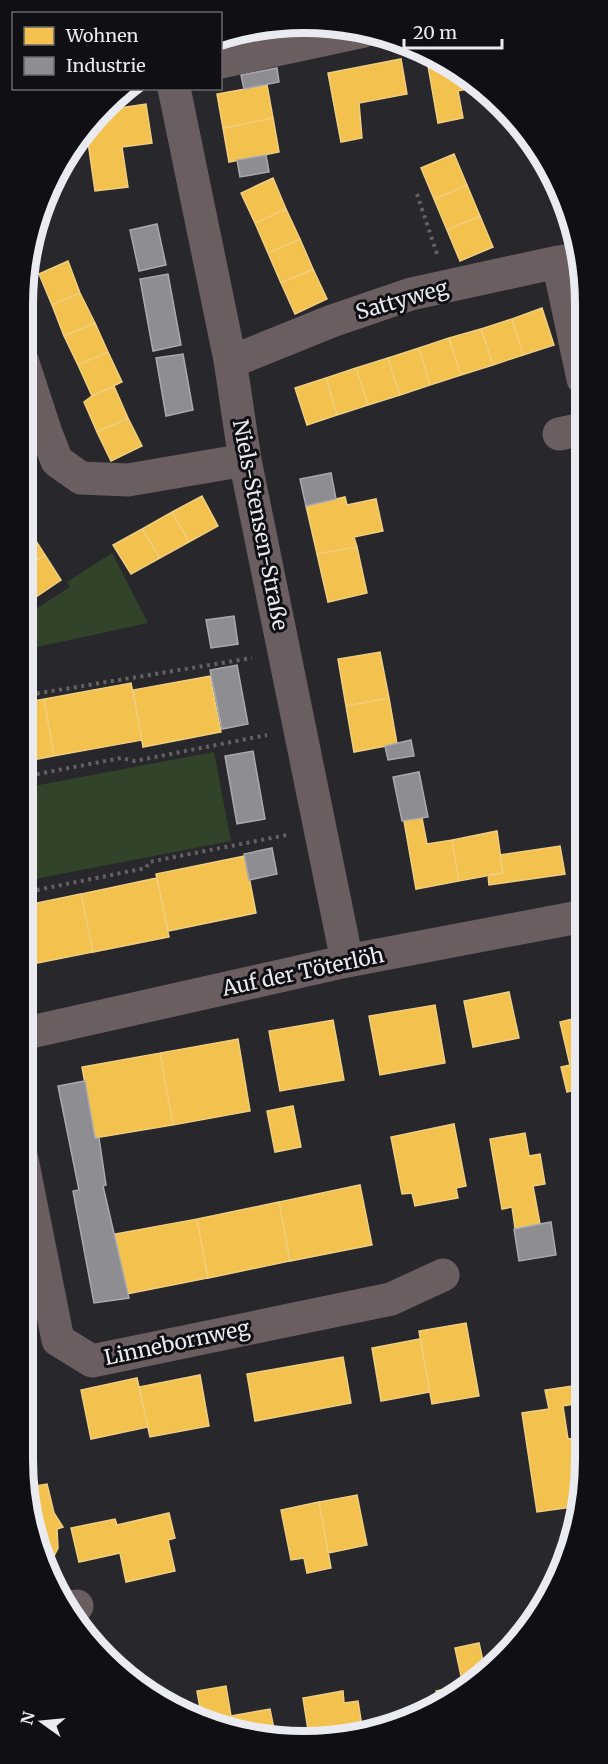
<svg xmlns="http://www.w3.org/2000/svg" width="608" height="1764" viewBox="0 0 608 1764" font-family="Merriweather,serif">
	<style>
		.green { fill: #314329 }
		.homes { fill: #f2c14e; stroke: #f0ce7f; stroke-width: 1.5 }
		.industry { fill: #8d8d92; stroke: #a9a9ae; stroke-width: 1.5 }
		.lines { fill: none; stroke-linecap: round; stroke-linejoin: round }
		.path { stroke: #666063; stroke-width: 4; stroke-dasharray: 3 4.5; stroke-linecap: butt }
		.minor { stroke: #6a5e61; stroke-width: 33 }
		.labels { text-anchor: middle; stroke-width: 6; stroke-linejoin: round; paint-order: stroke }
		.street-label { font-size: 21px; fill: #eaebf0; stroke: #101014 }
		.rim { fill: none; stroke: #eaebf0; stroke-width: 8 }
	</style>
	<rect width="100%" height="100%" fill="#28282c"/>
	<!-- green -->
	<path class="green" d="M112,553L148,623L23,650V613L25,616L70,587L67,582Z
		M214,752L231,841L35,879L23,814V788Z"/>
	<!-- homes -->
	<path class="homes" d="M439,58L445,60L477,87L458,91L463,118L438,123L427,60Z
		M401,59L407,94L359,103L362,138L341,142L328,73Z
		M267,85L273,118L223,128L217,94Z
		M146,104L152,143L122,147L128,187L95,191L86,128L106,110Z
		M273,118L279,152L229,162L223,128Z
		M454,154L467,185L434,199L421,168Z
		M273,178L286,209L255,223L241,193Z
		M467,185L480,216L447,230L434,199Z
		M286,209L300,239L268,253L255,223Z
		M480,216L493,247L460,261L447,230Z
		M300,239L313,269L281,283L268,253Z
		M68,261L80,293L52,305L39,274Z
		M313,269L327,299L295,314L281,283Z
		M80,293L95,323L64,336L52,305Z
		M542,308L554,345L523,355L512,319Z
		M512,319L523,355L493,365L481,329Z
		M95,323L108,352L78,365L64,336Z
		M481,329L493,365L461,375L449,338Z
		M449,338L461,375L430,385L419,348Z
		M419,348L430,385L400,395L388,358Z
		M108,352L122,382L92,396L78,365Z
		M388,358L400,395L368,405L356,368Z
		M356,368L368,405L337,415L326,378Z
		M326,378L337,415L307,425L295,388Z
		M114,386L128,418L97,432L84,402L92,396Z
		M128,418L142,446L111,461L97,432Z
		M202,496L218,526L189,542L172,512Z
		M345,497L347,505L376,499L383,531L354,537L357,547L317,554L306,506Z
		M172,512L189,542L160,558L142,529Z
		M142,529L160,558L131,574L113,545Z
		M29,530L45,555L22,570V534Z
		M357,547L367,593L328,602L317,554Z
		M45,555L61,580L30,601L22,589V570Z
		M380,652L389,698L346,706L338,659Z
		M210,676L221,732L143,747L133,690Z
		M131,683L142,740L54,756L44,699Z
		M389,698L397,744L354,752L346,706Z
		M44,699L54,756L22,762V703Z
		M422,818L427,844L452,840L459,881L416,889L404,821Z
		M584,821V847L582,848L577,823Z
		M497,831L503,873L459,881L452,840Z
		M560,846L565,874L489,885L488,875L503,873L500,855Z
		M245,856L256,913L168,931L156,874Z
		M157,878L169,937L93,952L81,894Z
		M81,894L93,952L22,966V906Z
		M509,992L519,1038L473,1047L464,1001Z
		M435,1005L445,1063L380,1075L369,1016Z
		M585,1016V1087L567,1092L561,1067L570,1065L560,1022Z
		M333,1020L344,1080L280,1091L269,1031Z
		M238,1039L250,1111L173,1125L160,1053Z
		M160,1053L173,1125L95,1138L82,1067Z
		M293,1106L301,1147L275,1152L267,1111Z
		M454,1124L466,1186L456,1188L458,1198L415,1206L412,1193L402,1194L391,1137Z
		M525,1133L529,1156L540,1154L545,1184L533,1186L540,1224L515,1228L512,1207L502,1209L490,1139Z
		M360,1185L372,1245L290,1261L279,1202Z
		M279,1202L290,1261L208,1278L197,1219Z
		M197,1219L208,1278L126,1294L115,1234Z
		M466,1323L479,1396L432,1404L419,1331Z
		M420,1339L430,1392L381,1401L372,1348Z
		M22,1352L31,1399L22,1400Z
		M343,1357L351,1403L255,1421L247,1374Z
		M200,1375L209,1426L150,1437L139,1387Z
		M137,1378L148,1427L91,1439L81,1390Z
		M585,1384V1402L563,1406L568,1439L585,1437L586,1460L579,1506L537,1512L522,1413L549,1409L545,1390Z
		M47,1484L54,1513L63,1527L57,1529L58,1548L54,1556L49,1561L43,1562L28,1487Z
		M357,1495L367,1545L328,1553L319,1502Z
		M319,1502L331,1568L307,1573L304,1558L291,1560L281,1510Z
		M169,1513L175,1538L168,1540L175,1571L126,1582L120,1553L79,1562L71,1528L115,1519L117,1525Z
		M479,1643L485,1670L461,1694L439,1704L436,1691L463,1685L455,1648Z
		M226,1686L231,1716L270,1709L276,1739H268L202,1719L197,1691Z
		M343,1691L344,1703L358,1701L363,1733L309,1736L303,1698Z"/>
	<!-- industry -->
	<path class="industry" d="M277,68L279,82L244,89L241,75Z
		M266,155L269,172L240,177L237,160Z
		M157,224L166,265L139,271L130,230Z
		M168,274L181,345L153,351L140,279Z
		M183,354L193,410L166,416L156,358Z
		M331,473L336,499L306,506L300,479Z
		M234,616L238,644L211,648L206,620Z
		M237,665L248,724L222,729L210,670Z
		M411,740L414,756L388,760L385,746Z
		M253,751L265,819L237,824L225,756Z
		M419,772L428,817L402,821L393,777Z
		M272,848L277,874L249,880L244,854Z
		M22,852L29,881L22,882Z
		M85,1081L95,1138H99L106,1185L103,1186L129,1298L94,1303L73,1191L79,1190L58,1086Z
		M551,1222L556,1255L519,1261L514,1229Z"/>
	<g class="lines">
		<!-- path -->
		<path class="path" d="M417,194L437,254
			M22,696L252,658
			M22,777L121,758L135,761L267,735
			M22,893L146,868L149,862L287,835"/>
		<!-- minor -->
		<path class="minor" d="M220,62L364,31
			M174,88L230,360L245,460L347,961
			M558,262L583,379
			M22,360L46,433L57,461L81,478L128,480L245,460
			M230,360L243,357L332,321L411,294L558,262L581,259
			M559,434L583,429
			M22,1034L347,961L584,916
			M22,1159L58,1340L92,1361L391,1299L443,1275
			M69,1607L77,1606"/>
	</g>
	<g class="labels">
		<!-- street labels -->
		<g class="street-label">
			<text transform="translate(402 300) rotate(-16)" y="7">Sattyweg</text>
			<text transform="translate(260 525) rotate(79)" y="7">Niels-Stensen-Straße</text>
			<text transform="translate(303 972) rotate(-12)" y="7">Auf der Töterlöh</text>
			<text transform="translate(177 1343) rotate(-12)" y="7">Linnebornweg</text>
		</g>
	</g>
	<!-- crop -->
	<path d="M0 0H608V1764H0ZM304 33H304A271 271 0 0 1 575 304V1460A271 271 0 0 1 304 1731H304A271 271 0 0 1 33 1460V304A271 271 0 0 1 304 33Z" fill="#101014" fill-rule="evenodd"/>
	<path class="rim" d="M304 33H304A271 271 0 0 1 575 304V1460A271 271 0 0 1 304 1731H304A271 271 0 0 1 33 1460V304A271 271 0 0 1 304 33Z"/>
	<!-- legend -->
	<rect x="12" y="12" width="210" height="78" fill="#101014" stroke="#67686c" stroke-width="1.5"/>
	<rect x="24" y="27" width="30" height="18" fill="#f2c14e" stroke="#67686c" stroke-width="1.5"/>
	<text x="66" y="42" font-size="18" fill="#eaebf0">Wohnen</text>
	<rect x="24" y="57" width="30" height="18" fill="#8d8d92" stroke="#67686c" stroke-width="1.5"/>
	<text x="66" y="72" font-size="18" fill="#eaebf0">Industrie</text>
	<!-- north arrow -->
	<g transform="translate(42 1722) rotate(285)" stroke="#101014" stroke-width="4.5" paint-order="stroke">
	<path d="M0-4.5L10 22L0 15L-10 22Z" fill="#eaebf0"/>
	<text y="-9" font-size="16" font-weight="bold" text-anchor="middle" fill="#eaebf0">N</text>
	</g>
	<!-- scale -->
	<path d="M404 39v9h98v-9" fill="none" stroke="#eaebf0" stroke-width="3"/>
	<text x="413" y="39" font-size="18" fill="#eaebf0" stroke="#101014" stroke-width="4.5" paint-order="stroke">20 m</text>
</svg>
